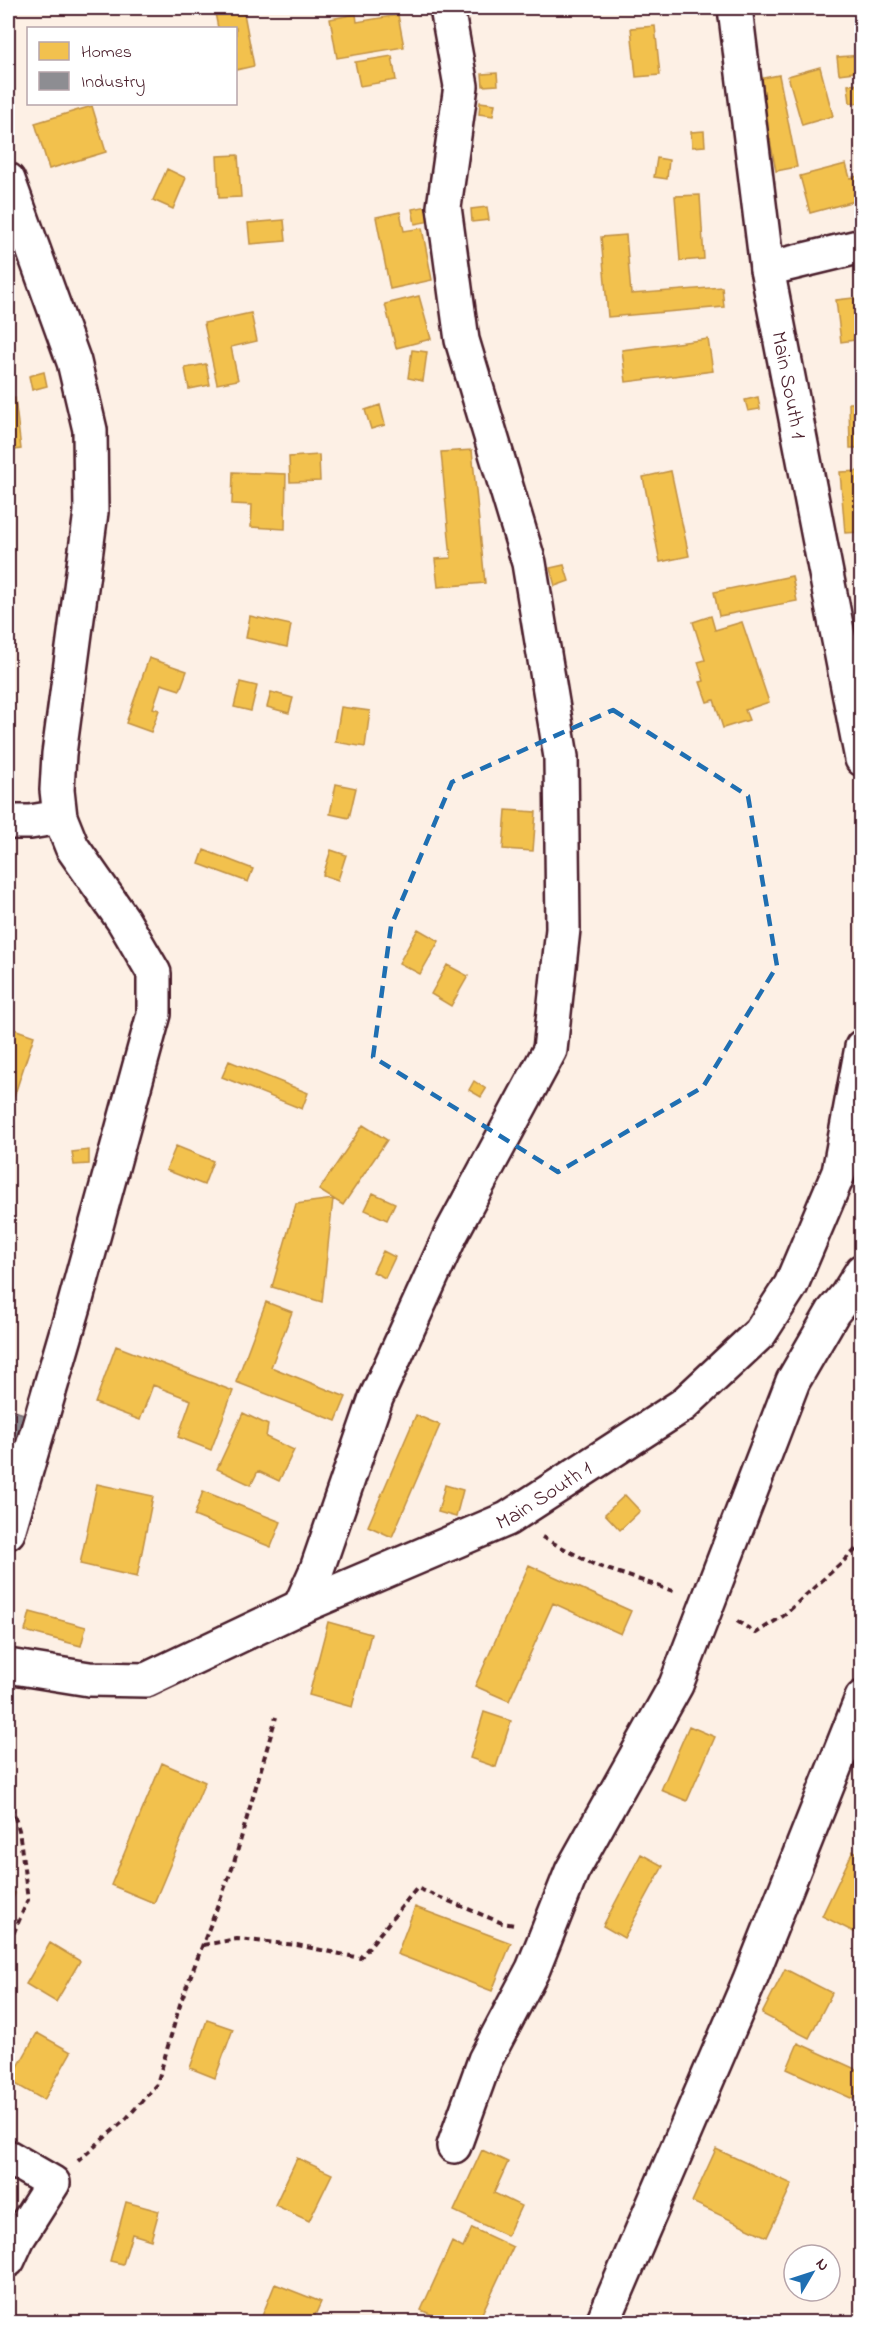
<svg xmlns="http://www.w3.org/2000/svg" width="869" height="2330" viewBox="0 0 869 2330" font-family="'Indie Flower',sans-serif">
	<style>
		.homes { fill: #f2c14e; stroke: #c09044; stroke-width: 1.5 }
		.industry { fill: #8d8d92; stroke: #796c73; stroke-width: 1.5 }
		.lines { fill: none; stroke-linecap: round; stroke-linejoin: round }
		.street-casing { stroke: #4a1f2b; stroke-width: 38 }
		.path { stroke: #4a1f2b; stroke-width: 4; stroke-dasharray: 6 4.5; stroke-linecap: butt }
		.street { stroke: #fff; stroke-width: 33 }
		.marked { fill: none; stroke: #1f6fb2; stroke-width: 4.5; stroke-dasharray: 12 8; stroke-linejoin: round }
		.labels { text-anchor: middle; stroke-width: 6; stroke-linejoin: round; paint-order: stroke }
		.street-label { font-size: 21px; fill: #4a1f2b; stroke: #fff }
	</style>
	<rect width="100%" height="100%" fill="#fdf0e5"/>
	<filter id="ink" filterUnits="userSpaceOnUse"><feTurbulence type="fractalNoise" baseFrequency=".0167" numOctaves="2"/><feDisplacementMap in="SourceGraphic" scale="12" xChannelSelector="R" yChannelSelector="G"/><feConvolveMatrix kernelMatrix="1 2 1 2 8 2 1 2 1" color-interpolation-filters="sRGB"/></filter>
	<g filter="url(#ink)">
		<!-- homes -->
		<path class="homes" d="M214,8H243L254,66L236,70V28H218Z
			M756,8H795L758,15Z
			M356,14L357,22L398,15L404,47L337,58L330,19Z
			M655,26L660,75L636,77L631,28Z
			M862,55V71L839,74L837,57Z
			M392,56L396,80L360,86L355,62Z
			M820,67L833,116L802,125L788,76Z
			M497,73L498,85L483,86L482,74Z
			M779,75L797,167L776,171L758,79Z
			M862,84V103H850L848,85Z
			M480,102L495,104L493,116L479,114Z
			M92,106L106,152L49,169L35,123Z
			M704,131L705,146L692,147L691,132Z
			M238,155L241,197L219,198L217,156Z
			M657,158L669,160L667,179L654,177Z
			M846,164L850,178L862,175V199L810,213L800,176Z
			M167,169L186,178L173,209L153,200Z
			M700,195L704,259L680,261L675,196Z
			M428,206L431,221L415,224L412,209Z
			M487,207L489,220L472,222L471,209Z
			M400,212L404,231L422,228L432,280L390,289L376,217Z
			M284,220L286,241L250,244L248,223Z
			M626,235L631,294L722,287L724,307L608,317L601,237Z
			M419,296L431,339L396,348L385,304Z
			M862,297V339L841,342L836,300Z
			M251,313L257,341L231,347L238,380L217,384L204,323Z
			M708,339L713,371L626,382L622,350Z
			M412,350L427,352L423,381L408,378Z
			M206,364L210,385L189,389L185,368Z
			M44,372L47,386L32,390L29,376Z
			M758,397L760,409L748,411L745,400Z
			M15,398L21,449L8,451L10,468H8V399Z
			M849,403H862V448H850Z
			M380,405L385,425L371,429L365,410Z
			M472,450L485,583L438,587L435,559L451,558L441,452Z
			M319,455L320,481L290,482L289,457Z
			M671,471L689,556L660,562L643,477Z
			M862,471V532L845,533L840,472Z
			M233,472L286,474L285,529L251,527L252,505L232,504Z
			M564,565L569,581L555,586L550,568Z
			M792,576L797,601L719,616L714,592Z
			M250,616L291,625L287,647L246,638Z
			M711,616L715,630L742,622L769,702L745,710L749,720L723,728L714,700L707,702L700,682L704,681L698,662L705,660L693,622Z
			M149,658L187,671L180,690L161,684L153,708L159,710L151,732L126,723Z
			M240,682L257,686L251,711L234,707Z
			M271,692L293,698L289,713L267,707Z
			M341,707L370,711L365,747L335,742Z
			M336,784L356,788L349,818L330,814Z
			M506,810L536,812L533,851L503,849Z
			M204,850L253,869L248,882L199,864Z
			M331,850L346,855L338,880L323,875Z
			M418,929L439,941L420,974L399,963Z
			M447,965L468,976L451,1006L431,994Z
			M8,1027L34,1036L9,1112H8Z
			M229,1061L308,1093L302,1109L222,1077Z
			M474,1081L486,1089L481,1097L469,1090Z
			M363,1125L387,1140L343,1205L319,1190Z
			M176,1146L213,1161L204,1185L166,1170Z
			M89,1150V1164L74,1165L72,1152Z
			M373,1193L395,1203L387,1220L365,1210Z
			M333,1199L322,1302L272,1287L296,1204Z
			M383,1251L395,1257L385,1278L373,1272Z
			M266,1302L292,1312L271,1367L346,1397L336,1421L236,1382Z
			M116,1346L233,1391L211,1450L178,1437L191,1400L153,1385L140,1420L95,1403Z
			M243,1413L268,1425L266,1437L294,1450L279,1481L258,1471L251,1485L217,1469Z
			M416,1415L440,1425L392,1537L368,1526Z
			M97,1484L153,1496L137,1577L80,1564Z
			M445,1485L463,1490L456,1517L438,1512Z
			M203,1491L281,1522L271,1547L194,1516Z
			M625,1495L640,1511L620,1530L605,1514Z
			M529,1565L631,1611L621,1634L553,1603L509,1701L475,1686Z
			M30,1612L86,1627L81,1646L25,1631Z
			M328,1622L371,1634L352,1707L309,1695Z
			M484,1712L511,1721L496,1767L470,1758Z
			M689,1726L715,1737L687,1801L661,1790Z
			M162,1763L205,1782L154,1903L111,1885Z
			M853,1851L862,1855V1936L822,1916Z
			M641,1854L663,1866L624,1938L603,1926Z
			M8,1890L15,1893L8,1914Z
			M415,1907L511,1943L492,1991L397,1954Z
			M50,1943L80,1961L56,2002L26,1984Z
			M785,1969L832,1993L809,2038L762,2014Z
			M207,2020L233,2029L215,2078L190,2068Z
			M37,2033L71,2052L44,2100L10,2081Z
			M798,2043L862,2072V2081L853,2099L787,2069Z
			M716,2149L792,2184L767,2237L692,2202Z
			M482,2150L508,2162L494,2193L521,2206L507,2236L454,2211Z
			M297,2158L332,2174L309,2221L275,2205Z
			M126,2202L159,2211L151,2240L132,2234L123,2264L110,2261Z
			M472,2228L513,2247L478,2322H448L421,2310L452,2242L463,2248Z
			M275,2284L321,2302L312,2322H265L260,2321Z"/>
		<!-- industry -->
		<path class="industry" d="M8,1409L40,1419L8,1495Z"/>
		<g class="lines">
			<!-- street casing -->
			<g class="street-casing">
				<g id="street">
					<path id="s1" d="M735,8L767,269L862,759"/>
					<path d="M8,180L74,362L90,430L91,512L59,754L57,790L60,817L72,847L123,920L154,973V1014L75,1303L8,1532"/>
					<path d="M767,269L862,246"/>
					<path d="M8,822H30L60,817"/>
					<path d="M300,1607L317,1569L376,1398L451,1234L550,1050L563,929L561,757L529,563L462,340L444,207L461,86L447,8"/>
					<path id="s2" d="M8,1666L89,1679L146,1680L300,1607L507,1519L683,1405L760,1333L791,1285L839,1172L862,1047"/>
					<path d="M454,2146L485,2060L533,1969L572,1871L676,1685L793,1381L833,1312L847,1295L862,1271"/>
					<path d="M8,2157L53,2183L18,2238L8,2260"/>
					<path d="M603,2322L749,1982L862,1698"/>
				</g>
			</g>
			<!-- path -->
			<path class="path" d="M542,1537L595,1565L676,1592
				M737,1621L756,1633L783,1616L862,1544
				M8,1796L19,1830L28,1900L11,1939
				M203,1945L237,1939L297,1945L360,1958L417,1888L502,1923L515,1925
				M78,2161L126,2119L157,2084L181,2001L233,1866L276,1717"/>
			<!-- street -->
			<use href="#street" class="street"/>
		</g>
	</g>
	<!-- marked area -->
	<path class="marked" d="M613,710L748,796L777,966L703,1087L558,1172L373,1057L391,926L452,782Z"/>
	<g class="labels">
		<!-- street labels -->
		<g class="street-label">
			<text dy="7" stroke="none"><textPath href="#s1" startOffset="381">Main South 1</textPath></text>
			<text dy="7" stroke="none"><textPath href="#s2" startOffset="578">Main South 1</textPath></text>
		</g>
	</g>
	<!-- margin -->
	<rect width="869" height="2330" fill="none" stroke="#fff" stroke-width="30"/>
	<rect x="15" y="15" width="839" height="2300" fill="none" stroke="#4a1f2b" stroke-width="2" filter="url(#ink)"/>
	<!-- legend -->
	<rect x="27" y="27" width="210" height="78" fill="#ffffff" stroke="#b7a5aa" stroke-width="1.5"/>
	<rect x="39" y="42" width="30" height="18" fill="#f2c14e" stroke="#b7a5aa" stroke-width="1.5"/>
	<text x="81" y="57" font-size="18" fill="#4a1f2b">Homes</text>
	<rect x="39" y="72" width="30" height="18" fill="#8d8d92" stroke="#b7a5aa" stroke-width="1.5"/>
	<text x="81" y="87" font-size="18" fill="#4a1f2b">Industry</text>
	<!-- north arrow -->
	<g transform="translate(812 2273) rotate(51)"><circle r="28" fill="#ffffff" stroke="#b7a5aa" stroke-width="1.5"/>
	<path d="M0-4.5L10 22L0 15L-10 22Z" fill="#1f6fb2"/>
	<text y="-9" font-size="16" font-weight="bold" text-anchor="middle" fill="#4a1f2b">N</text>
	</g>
</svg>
